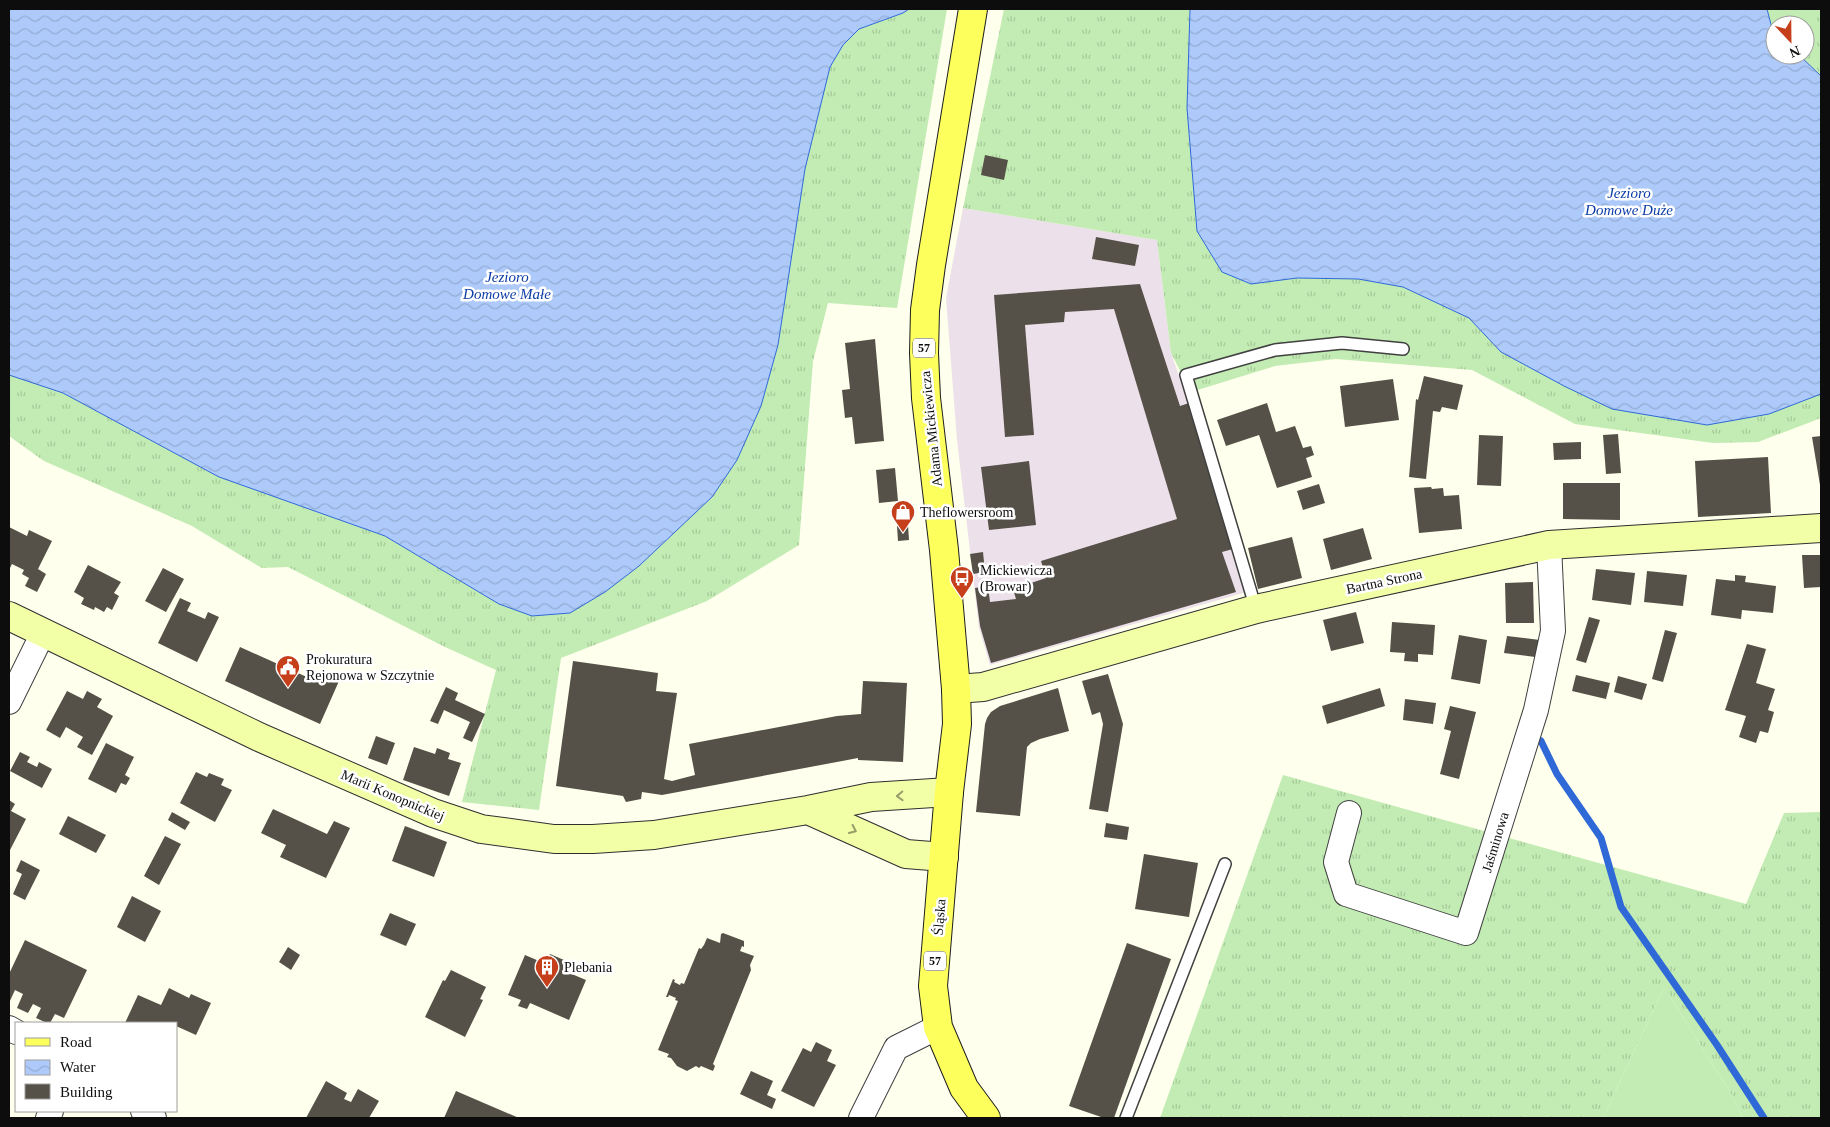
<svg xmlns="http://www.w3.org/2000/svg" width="1830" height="1127" viewBox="0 0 1830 1127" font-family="'Times New Roman',serif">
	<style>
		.industrial { fill: #ece0ea }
		.grass { fill: url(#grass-tufts) }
		.garden { fill: #c2ecb3 }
		.water { fill: url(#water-waves); stroke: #2f69d7 }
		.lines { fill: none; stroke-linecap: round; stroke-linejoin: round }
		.stream { stroke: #2f69d7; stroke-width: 7 }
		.building { fill: #565148 }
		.lane-casing { stroke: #404040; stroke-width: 14 }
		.street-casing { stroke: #404040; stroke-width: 26 }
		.secondary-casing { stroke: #2f2f2f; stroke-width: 30 }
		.primary-casing { stroke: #1e1e1e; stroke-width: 30 }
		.lane { stroke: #fff; stroke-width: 11 }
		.street { stroke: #fff; stroke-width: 24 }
		.secondary { stroke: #f2ffa7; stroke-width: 28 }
		.primary { stroke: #fdff5c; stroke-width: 28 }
		.oneway { stroke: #969e69 }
		.labels { text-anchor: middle; stroke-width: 5; stroke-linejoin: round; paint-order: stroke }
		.shield { fill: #fff; stroke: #565656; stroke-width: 1 }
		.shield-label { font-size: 12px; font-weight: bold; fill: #0d0d0d }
		.street-label { font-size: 14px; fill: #0d0d0d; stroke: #fff }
		.poi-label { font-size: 14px; fill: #0d0d0d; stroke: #fff; text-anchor: start }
		.water-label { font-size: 15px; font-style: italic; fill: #0d3da7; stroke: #fff }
	</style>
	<defs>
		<pattern id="grass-tufts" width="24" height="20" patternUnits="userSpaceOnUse" patternTransform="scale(1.25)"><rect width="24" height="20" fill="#c2ecb3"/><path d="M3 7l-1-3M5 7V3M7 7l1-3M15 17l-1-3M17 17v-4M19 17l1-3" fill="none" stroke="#a6c999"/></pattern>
		<pattern id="water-waves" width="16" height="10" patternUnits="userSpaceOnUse" patternTransform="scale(1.25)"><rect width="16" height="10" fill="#adcafa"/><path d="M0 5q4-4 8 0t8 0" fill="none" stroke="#94acd5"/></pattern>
	</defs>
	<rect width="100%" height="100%" fill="#feffec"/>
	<!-- industrial -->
	<path class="industrial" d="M963,208L1157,240L1171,353L1254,590L990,665L979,628L957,440L946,298Z"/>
	<!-- grass -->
	<path class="grass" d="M909,9H947L897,308L828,303L813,361L799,545L707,601L561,658L539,810L462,802L496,670L445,647L288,567L262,568L192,526L44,461L9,436V375L63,393L219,477L385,536L499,604L570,613L605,592L639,566L712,497L737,460L761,406L778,345L805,169L830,67L843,45L859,29L903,13Z
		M1004,9H1190L1187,108L1197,231L1251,284L1297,278L1358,279L1403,287L1469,318L1501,352L1564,386L1821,394V418L1758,442L1713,443L1575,424L1472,370L1336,359L1275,366L1191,392L1171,353L1157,240L963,208Z
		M1767,9H1821V76L1799,55H1805V25H1775V34L1773,32Z
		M1283,775L1746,904L1784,813L1821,812V1118H1743L1730,1092L1664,987L1603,1118H1160Z"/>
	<!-- garden -->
	<path class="garden" d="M1664,987L1730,1092L1743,1118H1603Z"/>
	<!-- water -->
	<path class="water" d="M9,9H909L903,13L859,29L843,45L830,67L805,169L778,345L761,406L737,460L712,497L639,566L605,592L570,613L532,616L499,604L385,536L219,477L63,393L9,375Z
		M1190,9H1767L1773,32L1775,34V55H1799L1821,76V394L1769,414L1707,425L1612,409L1564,386L1501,352L1469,318L1403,287L1358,279L1297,278L1251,284L1222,272L1197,231L1187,108Z"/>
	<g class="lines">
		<!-- stream -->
		<path class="stream" d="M1541,741L1557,774L1601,838L1621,907L1717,1045L1764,1118"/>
	</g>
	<!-- building -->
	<path class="building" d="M985,155L1008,160L1004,180L981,175Z
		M1096,237L1139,245L1135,266L1092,259Z
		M1140,284L1180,406L1189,403L1233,549L1222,552L1236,592L991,663L980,626L975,588L988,586L990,602L1016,599L1013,589L1046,578L1041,561L1177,519L1114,309L1065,312L1064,322L1025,325L1034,435L1005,437L994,295Z
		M875,339L884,441L855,444L852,417L845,418L842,390L850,389L845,343Z
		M1424,376L1463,385L1457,410L1442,407L1440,412L1433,411L1426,479L1409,477L1416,399L1418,400Z
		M1393,379L1399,420L1345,427L1340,386Z
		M1267,403L1276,432L1295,426L1303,448L1311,446L1314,455L1306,458L1312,477L1277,488L1259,435L1226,446L1217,420Z
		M1618,434L1621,473L1606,474L1603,435Z
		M1479,435L1503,436L1501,486L1477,485Z
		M1821,436V484L1820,485L1812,437Z
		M1581,442V459L1554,460L1553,443Z
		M1768,457L1771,513L1698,517L1695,461Z
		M1029,461L1036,525L989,530L981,467Z
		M895,468L898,501L879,503L876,470Z
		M1563,483H1620V520L1563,519Z
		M1319,484L1325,503L1303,510L1297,491Z
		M1431,487L1432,489L1443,488L1444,496L1459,495L1462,529L1419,533L1414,488Z
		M908,525L909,540L898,541L897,526Z
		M9,527L27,536L29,530L52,541L38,569L46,574L37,592L25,586L29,578L22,574L24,570L12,564L9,570Z
		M1363,528L1372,559L1331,570L1323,539Z
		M1292,537L1302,578L1258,589L1248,548Z
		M983,552L985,572L973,574L970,554Z
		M1802,555H1821V587L1804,588Z
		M88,565L121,582L114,593L119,596L112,610L107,607L104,612L95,607L94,610L81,604L84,598L74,592Z
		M163,568L184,579L166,612L145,601Z
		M1596,569L1635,573L1631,605L1592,600Z
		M1647,571L1687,575L1683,606L1644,602Z
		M1735,575L1746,576L1745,582L1776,586L1773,613L1742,610L1741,619L1711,615L1716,579L1735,581Z
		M1533,582L1534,623H1506L1505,583Z
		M180,598L191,603L187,611L205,619L208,612L219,617L197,662L158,643Z
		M1356,612L1364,643L1331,651L1323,620Z
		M1589,617L1600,620L1586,663L1576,660Z
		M1392,622L1435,625L1433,655L1418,654V662L1404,661L1405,653L1390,652Z
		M1665,630L1677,633L1663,682L1652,679Z
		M1459,635L1487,640L1480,684L1451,679Z
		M1507,636L1540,640L1535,657L1504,653Z
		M1747,644L1766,649L1756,683L1775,689L1768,710L1774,712L1768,733L1760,731L1756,743L1739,737L1746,716L1725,710Z
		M240,647L318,682L322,674L339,681L320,724L225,681Z
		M573,661L658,673L656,691L677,693L664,779L672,781L695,775L689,744L837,716L861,714L863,681L907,683L903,762L858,760V758L662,795L642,792L641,799L626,802L623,796L556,786Z
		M1108,674L1123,724L1108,812L1089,809L1103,724L1100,712L1092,715L1082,681Z
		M1576,675L1610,683L1606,699L1572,691Z
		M1618,676L1647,684L1642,700L1614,692Z
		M446,687L458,693L455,700L485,714L472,742L463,738L470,722L444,710L438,724L430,721Z
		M1058,688L1069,731L1040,739L1031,743L1027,747L1020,816L976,812L985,724L987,718L991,712L1000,706Z
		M1380,688L1385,706L1327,724L1322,706Z
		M67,691L83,699L87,691L102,699L97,707L113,716L92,755L77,747L83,737L66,727L60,738L46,730Z
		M1405,699L1436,703L1433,724L1403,720Z
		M1450,706L1476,712L1459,779L1440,774L1451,731L1444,729Z
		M376,736L395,743L387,765L368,758Z
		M106,743L134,757L125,775L130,778L126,785L121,783L116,793L88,779Z
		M414,747L435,754L437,748L450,753L448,759L461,763L449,796L403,780Z
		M20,752L30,757L27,762L37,767L39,762L52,769L42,788L10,771Z
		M196,772L207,777L209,773L224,779L221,785L232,790L215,822L180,803Z
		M9,800L15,804L11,811L26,819L9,852Z
		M273,809L327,834L334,821L350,828L326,878L280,857L286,845L261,833Z
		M172,812L190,822L185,830L168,820Z
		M68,816L106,835L96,853L59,834Z
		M1106,823L1129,827L1127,840L1104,837Z
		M405,826L447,842L434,877L392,861Z
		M165,836L181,844L159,885L144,876Z
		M1144,854L1198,863L1189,917L1135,909Z
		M21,860L40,870L25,900L13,894L22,874L16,871Z
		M132,896L161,911L145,942L117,927Z
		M390,913L416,924L406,946L380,935Z
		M723,933L744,941V947L742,946L740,951L754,956L750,965L751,970L713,1064L715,1066L713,1071L701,1066L699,1068L696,1066L687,1071L677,1066L671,1058L667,1057L669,1054L658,1050L678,1001L675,1000L676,998L669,995L668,997H666L673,979L675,980L674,982L680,985L681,983L684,984L699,948L701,949L704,945L707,938L720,943L721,934Z
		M25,940L87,970L64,1018L55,1014L50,1023H47L36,1018L41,1008L33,1004L28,1013L17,1008L23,994L15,990L9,1003V974Z
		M1127,943L1171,959L1114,1118H1104L1069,1106Z
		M288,947L300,955L291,970L279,962Z
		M550,954L571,963L567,972L586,980L569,1020L530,1003L527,1009L518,1006L521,1000L508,995L525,955L546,964Z
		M451,970L486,987L480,999L483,1000L465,1037L425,1017L443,980L445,981Z
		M169,988L189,998L191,994L211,1003L196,1035L176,1026V1023H125L138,995L161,1005Z
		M816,1042L832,1050L827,1061L836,1065L814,1107L781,1091L803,1048L811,1052Z
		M751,1071L773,1081L767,1095L776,1099L772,1109L740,1094Z
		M326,1081L347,1093L344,1099L351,1102L358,1089L379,1101L369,1118H306Z
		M456,1091L519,1118H444Z"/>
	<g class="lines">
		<!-- lane casing -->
		<g class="lane-casing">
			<path id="lane" d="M1256,609L1186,375L1275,350L1342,343L1403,349
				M1126,1118L1225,864"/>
		</g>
		<!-- street casing -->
		<g class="street-casing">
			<path id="street" d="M9,702L43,633
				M1349,813L1336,862L1346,894L1466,933L1536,710L1553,631L1549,545
				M9,1028L16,1032
				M143,1111L154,1118
				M48,1118L51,1111
				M861,1118L896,1048L938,1027"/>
		</g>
		<!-- secondary casing -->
		<g class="secondary-casing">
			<path id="secondary" d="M9,616L259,737L433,813L481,829L554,839H593L654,835L808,810L871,797L949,792
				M956,689L983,687L1256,609L1549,545L1821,528
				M808,810L906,854L944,857"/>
		</g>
		<!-- primary casing -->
		<g class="primary-casing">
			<path id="primary" d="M973,9L931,265L925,310L924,353L926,398L944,550L956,689L957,724L949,792L933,986L938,1027L964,1088L986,1118"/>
		</g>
		<!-- lane -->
		<use href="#lane" class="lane"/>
		<!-- street -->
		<use href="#street" class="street"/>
		<!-- secondary -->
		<use href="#secondary" class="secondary"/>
		<!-- primary -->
		<use href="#primary" class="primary"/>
	</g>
	<!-- one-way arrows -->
	<defs><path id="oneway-chevron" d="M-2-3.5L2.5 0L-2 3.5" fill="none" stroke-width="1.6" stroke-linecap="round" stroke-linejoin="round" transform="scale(1.25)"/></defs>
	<g class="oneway">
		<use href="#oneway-chevron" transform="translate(900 796) rotate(178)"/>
		<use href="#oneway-chevron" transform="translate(853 830) rotate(25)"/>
	</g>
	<!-- icons -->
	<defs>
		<g id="shop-pin" transform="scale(1.25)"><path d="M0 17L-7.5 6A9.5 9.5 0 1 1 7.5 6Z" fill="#c63f1b" stroke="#fff"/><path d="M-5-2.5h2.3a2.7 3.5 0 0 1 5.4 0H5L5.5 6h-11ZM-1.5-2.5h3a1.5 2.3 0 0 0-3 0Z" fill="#fff"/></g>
		<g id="bus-pin" transform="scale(1.25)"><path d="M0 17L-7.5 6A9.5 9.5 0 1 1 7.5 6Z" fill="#c63f1b" stroke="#fff"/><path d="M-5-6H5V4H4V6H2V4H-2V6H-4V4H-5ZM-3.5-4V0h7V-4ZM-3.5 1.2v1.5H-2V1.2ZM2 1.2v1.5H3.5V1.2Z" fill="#fff"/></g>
		<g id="civic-pin" transform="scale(1.25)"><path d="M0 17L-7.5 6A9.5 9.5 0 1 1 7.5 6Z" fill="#c63f1b" stroke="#fff"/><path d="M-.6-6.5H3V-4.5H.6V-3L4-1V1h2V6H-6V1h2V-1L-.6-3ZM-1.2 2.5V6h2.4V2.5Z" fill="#fff"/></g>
		<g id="building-pin" transform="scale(1.25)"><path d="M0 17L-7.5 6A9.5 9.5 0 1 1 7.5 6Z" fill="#c63f1b" stroke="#fff"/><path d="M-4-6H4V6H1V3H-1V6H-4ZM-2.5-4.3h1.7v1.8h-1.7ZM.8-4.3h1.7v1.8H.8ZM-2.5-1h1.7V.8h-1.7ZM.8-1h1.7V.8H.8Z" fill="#fff"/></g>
	</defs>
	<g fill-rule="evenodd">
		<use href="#shop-pin" x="903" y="512"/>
		<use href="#bus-pin" x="962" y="578"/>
		<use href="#civic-pin" x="288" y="667"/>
		<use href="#building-pin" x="547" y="967"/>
	</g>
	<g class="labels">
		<!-- shield labels -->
		<g class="shield">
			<rect x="913" y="338.5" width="22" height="19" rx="4"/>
			<rect x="924" y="951.5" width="22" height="19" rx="4"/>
		</g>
		<g class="shield-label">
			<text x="924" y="352">57</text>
			<text x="935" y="965">57</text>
		</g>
		<!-- street labels -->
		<g class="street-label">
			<text transform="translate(931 429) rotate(-96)" y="5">Adama Mickiewicza</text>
			<text transform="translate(1384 581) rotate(-12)" y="5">Bartna Strona</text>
			<text transform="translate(393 795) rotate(23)" y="5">Marii Konopnickiej</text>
			<text transform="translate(1495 842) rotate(-73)" y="5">Jaśminowa</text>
			<text transform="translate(939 917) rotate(-85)" y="5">Śląska</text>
		</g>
		<!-- poi labels -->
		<g class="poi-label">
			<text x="920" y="517">Theflowersroom</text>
			<text x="980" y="575">Mickiewicza<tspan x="980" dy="16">(Browar)</tspan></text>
			<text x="306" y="664">Prokuratura<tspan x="306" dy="16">Rejonowa w Szczytnie</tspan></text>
			<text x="564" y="972">Plebania</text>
		</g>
		<!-- water labels -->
		<g class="water-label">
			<text x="1629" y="198">Jezioro<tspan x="1629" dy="17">Domowe Duże</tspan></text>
			<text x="507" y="282">Jezioro<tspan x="507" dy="17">Domowe Małe</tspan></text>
		</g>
	</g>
	<!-- border -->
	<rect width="1830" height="1127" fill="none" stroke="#0d0d0d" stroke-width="20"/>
	<!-- legend -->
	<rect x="15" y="1022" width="162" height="90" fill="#ffffff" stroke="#9e9e9e"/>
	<rect x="25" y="1038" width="25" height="8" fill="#fdff5c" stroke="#9e9e9e"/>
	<text x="60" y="1047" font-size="15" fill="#0d0d0d">Road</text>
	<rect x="25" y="1060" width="25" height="15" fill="url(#water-waves)" stroke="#9e9e9e"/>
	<text x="60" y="1072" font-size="15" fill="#0d0d0d">Water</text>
	<rect x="25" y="1084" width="25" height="15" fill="#565148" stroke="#9e9e9e"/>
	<text x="60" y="1097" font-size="15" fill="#0d0d0d">Building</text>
	<!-- north arrow -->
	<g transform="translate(1790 40) rotate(158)"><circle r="24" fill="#ffffff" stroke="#9e9e9e"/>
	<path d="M0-4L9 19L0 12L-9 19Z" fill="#c63f1b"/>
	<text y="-8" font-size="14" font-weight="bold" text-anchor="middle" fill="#0d0d0d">N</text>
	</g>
</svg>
